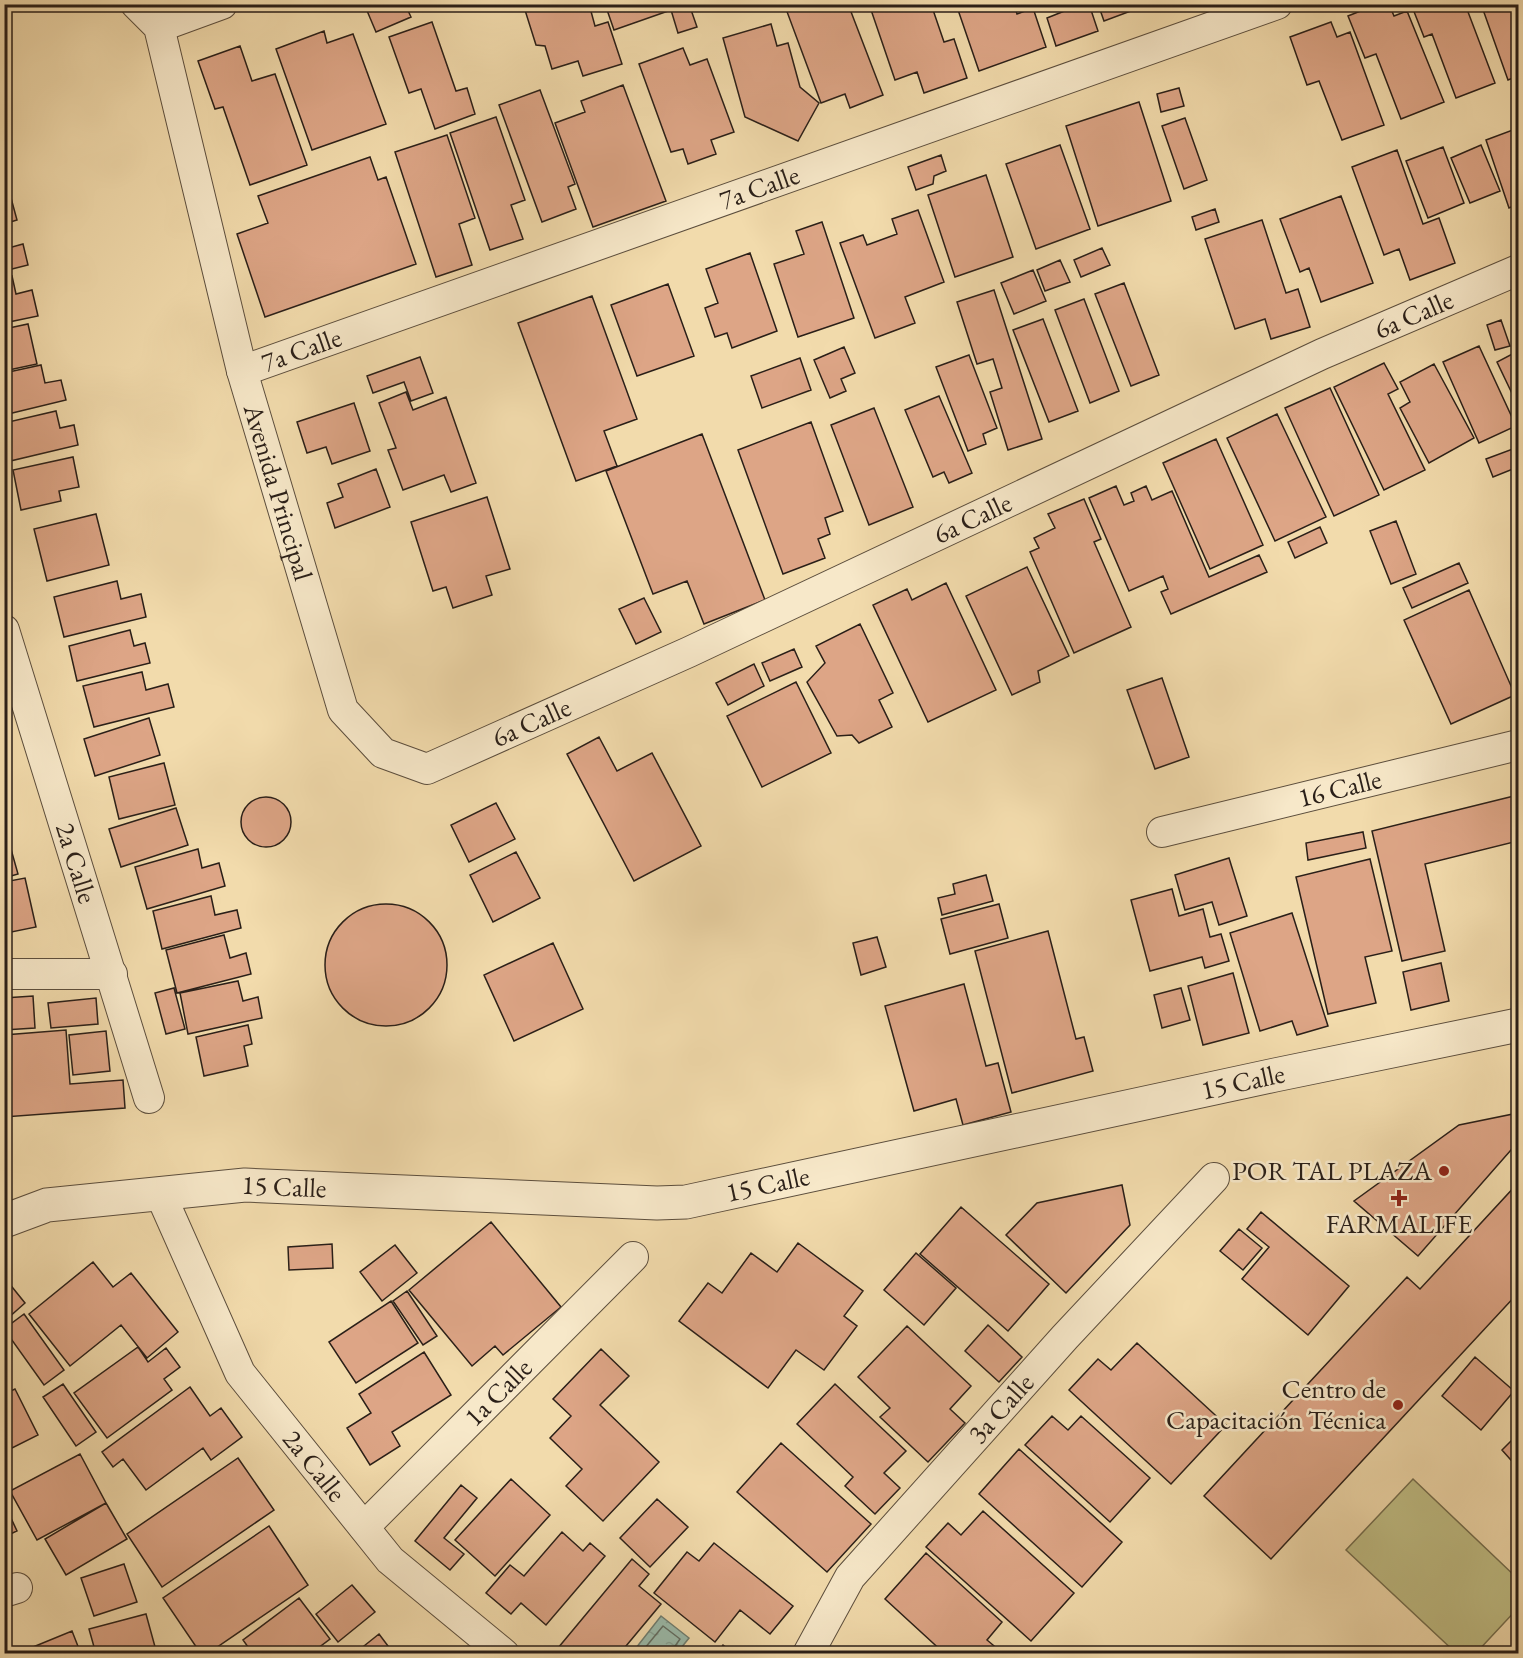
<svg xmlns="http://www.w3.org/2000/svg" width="1523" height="1658" viewBox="0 0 1523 1658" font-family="'EB Garamond',serif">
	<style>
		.pitch { fill: #c0be85; stroke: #756e4e; stroke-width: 1.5 }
		.water { fill: url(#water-ripples); stroke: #6e7d70; stroke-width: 1.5 }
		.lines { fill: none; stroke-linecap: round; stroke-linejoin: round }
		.shore { stroke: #626d62; stroke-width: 1.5 }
		.building { fill: #dda586; stroke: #2a1f18; stroke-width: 1.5 }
		.minor-casing { stroke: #5c4e3d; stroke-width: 32 }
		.tertiary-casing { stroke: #5c4e3d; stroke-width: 35 }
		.minor { stroke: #f7e8c9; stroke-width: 30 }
		.tertiary { stroke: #f7e8c9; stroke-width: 33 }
		.poi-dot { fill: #8f2418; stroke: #f7e8c9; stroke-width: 2 }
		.labels { text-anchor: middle; stroke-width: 5; stroke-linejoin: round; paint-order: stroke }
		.street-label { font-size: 27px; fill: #2a1f18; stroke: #f7e8c9 }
		.poi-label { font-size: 27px; fill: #2a1f18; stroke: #f7e8c9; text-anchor: end }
	</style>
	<defs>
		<pattern id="water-ripples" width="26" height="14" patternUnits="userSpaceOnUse" patternTransform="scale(1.5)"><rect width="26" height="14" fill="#9bbbab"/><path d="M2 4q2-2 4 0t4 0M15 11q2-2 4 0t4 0" fill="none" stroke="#86a092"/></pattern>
	</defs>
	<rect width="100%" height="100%" fill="#f2dbac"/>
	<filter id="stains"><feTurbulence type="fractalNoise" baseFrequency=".00333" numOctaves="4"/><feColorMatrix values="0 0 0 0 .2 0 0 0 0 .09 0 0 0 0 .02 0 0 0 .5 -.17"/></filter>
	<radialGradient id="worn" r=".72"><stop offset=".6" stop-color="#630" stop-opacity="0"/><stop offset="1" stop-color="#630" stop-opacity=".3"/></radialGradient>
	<!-- pitch -->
	<path class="pitch" d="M1413,1479L1518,1579V1608L1476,1653H1456L1346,1550Z"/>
	<!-- water -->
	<path class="water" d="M661,1616L689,1638L677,1653H632Z"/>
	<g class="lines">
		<!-- shore -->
		<path class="shore" d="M640,1654L663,1626L680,1639L673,1649V1654"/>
	</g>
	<!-- building -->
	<path class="building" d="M370,4H405L411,17L376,32L365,6Z
		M531,4H589L595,26L608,22L622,64L583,76L578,61L552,69L545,46L536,45L524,7Z
		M605,4H689L697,27L678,33L671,10L614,30Z
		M797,4H848L883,95L850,108L845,94L821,103L786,9Z
		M869,4H931L944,42L954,39L967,78L924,93L917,72L895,80Z
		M956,4H1014L1017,14L1033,8L1046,47L979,71Z
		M1082,4H1089L1098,31L1056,46L1047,18Z
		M1098,4H1147V5L1104,21Z
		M1378,4H1389L1394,16L1407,11L1444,102L1401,119L1376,54L1365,58L1348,16Z
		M1411,4H1465L1495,83L1456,98L1432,34L1424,37Z
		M1481,4H1518V76L1508,80Z
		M432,22L456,91L467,88L475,114L435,129L421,89L409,93L389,37Z
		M1331,22L1337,37L1350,32L1384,125L1342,140L1319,81L1307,85L1290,37Z
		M771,24L777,46L788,43L800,87L819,103L798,141L745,117L723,38Z
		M324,31L327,43L353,34L386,124L312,150L276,49Z
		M240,46L252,81L275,74L307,165L250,185L223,107L215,109L198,61Z
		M683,48L690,65L707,59L734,132L711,140L716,154L688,164L683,149L671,152L639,64Z
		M623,85L666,201L593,227L555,123L585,112L581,101Z
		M1179,88L1184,106L1161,112L1157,94Z
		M540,90L575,184L568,187L576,209L542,222L499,105Z
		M1139,102L1171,201L1098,226L1066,126Z
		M496,117L525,200L511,205L523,239L490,250L450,133Z
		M1185,118L1207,180L1184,189L1162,126Z
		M1518,128V204L1509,208L1486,140Z
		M447,135L475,218L459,224L472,265L436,277L395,152Z
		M1060,145L1090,229L1036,249L1006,164Z
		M1481,145L1500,191L1470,203L1451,158Z
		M1443,147L1464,203L1428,218L1406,161Z
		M1397,150L1423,224L1439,218L1455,263L1410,280L1399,249L1384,255L1352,167Z
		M941,155L946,171L934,176L933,184L916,190L908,167Z
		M370,157L378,180L386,177L416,264L265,317L237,234L268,223L258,196Z
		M986,175L1013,257L955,277L928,195Z
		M1341,196L1373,283L1321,302L1309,268L1300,272L1280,219Z
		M11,198L17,220L4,224V200Z
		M1215,209L1219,222L1196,230L1192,217Z
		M918,210L944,282L905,297L915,323L875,338L840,243L863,235L867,245L897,234L892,219Z
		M1262,220L1286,293L1298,289L1310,327L1271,339L1265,319L1235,329L1205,239Z
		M822,222L854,318L798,337L774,264L804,254L796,231Z
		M23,244L28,265L4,271V248L5,249Z
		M1102,248L1110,265L1081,277L1074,260Z
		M750,253L777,331L732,348L727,333L715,337L705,308L718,303L706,269Z
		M1060,260L1070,282L1045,291L1037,270Z
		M1033,270L1046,301L1014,314L1001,283Z
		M12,276L16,294L32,290L38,316L4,323V278Z
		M1124,283L1159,375L1131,386L1095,294Z
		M668,284L694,356L637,376L611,305Z
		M994,290L1042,439L1008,450L990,392L1002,388L993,359L977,364L957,302Z
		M592,296L637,419L604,431L617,466L576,481L518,323Z
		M1084,299L1119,391L1090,403L1055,310Z
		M1043,319L1078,411L1049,422L1013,330Z
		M1501,320L1510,346L1495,350L1487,325Z
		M28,324L37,364L4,371V329Z
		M1479,346L1516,426L1479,443L1443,362Z
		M844,347L855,373L841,379L846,391L830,398L814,360Z
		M1518,351V406L1497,362Z
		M969,355L997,428L983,434L986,444L968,451L936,367Z
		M420,357L433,393L411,401L404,382L373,393L367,376Z
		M800,358L811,390L762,408L751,376Z
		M1384,363L1398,389L1388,394L1425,470L1384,490L1334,387Z
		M1434,364L1474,438L1429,463L1400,408L1410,402L1400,382Z
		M41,365L45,383L61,380L66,400L4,415V373Z
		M1330,388L1379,495L1334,516L1285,408Z
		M406,392L413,410L446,397L476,483L451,492L444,475L403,490L388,450L396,448L379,403Z
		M939,396L972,473L949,483L944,472L933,477L905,410Z
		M354,403L370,451L332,464L326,447L307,453L297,422Z
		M874,408L913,507L869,525L831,425Z
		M56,411L60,428L74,425L78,445L6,462L4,455V423Z
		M1277,414L1326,517L1275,541L1227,438Z
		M811,422L843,511L825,518L830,534L818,539L825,558L783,574L738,450Z
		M702,434L765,600L704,624L687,581L653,594L606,471Z
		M1216,439L1263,545L1210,569L1163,463Z
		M1518,447V467L1493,477L1486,459Z
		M73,457L79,487L59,491L61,501L21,510L13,470Z
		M376,469L390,507L335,528L327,503L343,497L338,484Z
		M1116,486L1124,505L1134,501L1131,493L1146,486L1152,500L1172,491L1209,577L1259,555L1267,572L1171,614L1161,592L1168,589L1163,576L1129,591L1089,498Z
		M487,497L510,569L486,576L492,595L453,608L446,587L433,591L411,522Z
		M1084,499L1101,539L1094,542L1131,627L1074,653L1030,552L1039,548L1034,538L1055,528L1048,514Z
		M96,514L109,565L47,581L34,529Z
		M1396,521L1416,574L1391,584L1370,531Z
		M1320,527L1327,543L1295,558L1288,542Z
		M1459,563L1468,583L1412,608L1403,588Z
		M1027,567L1069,656L1038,671L1040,682L1012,695L966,596Z
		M117,581L121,599L141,594L146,617L64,637L54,597Z
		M946,583L996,690L928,722L873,605L907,589L912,600Z
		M1469,590L1515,695L1451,724L1404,620Z
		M644,598L661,632L636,644L619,609Z
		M860,624L893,693L879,700L892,727L859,743L852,735L837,736L807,682L825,663L816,646Z
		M130,630L134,646L145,643L150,663L77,681L69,646Z
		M794,649L802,667L770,681L762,663Z
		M754,664L764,686L728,705L716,683Z
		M142,672L146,690L168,684L174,707L94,727L83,686Z
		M1162,678L1189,757L1155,769L1127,690Z
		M796,682L831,753L762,787L727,716Z
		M149,718L160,755L95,776L84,739Z
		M599,737L617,771L652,753L701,846L634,881L567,754Z
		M164,763L175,805L119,819L109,777Z
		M1518,795V841L1425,864L1445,951L1402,961L1372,831Z
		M241 822a25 25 0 1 1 50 0a25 25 0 1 1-50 0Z
		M496,803L515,839L469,862L451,825Z
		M176,808L188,845L121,867L109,829Z
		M1363,832L1366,848L1308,860L1306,843Z
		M4,835H7L18,874L4,878Z
		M198,849L202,868L219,863L225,886L147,909L135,867Z
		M516,852L540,898L493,922L470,875Z
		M1229,858L1247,916L1219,925L1212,902L1185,910L1175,875Z
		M1370,859L1392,951L1365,957L1376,1003L1328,1014L1296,877Z
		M986,875L993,901L942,915L938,898L955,894L953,884Z
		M25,878L36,927L6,933L7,941L4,942V882Z
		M1172,889L1179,916L1203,909L1210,937L1221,934L1229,961L1205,968L1202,957L1150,971L1131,900Z
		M211,896L215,915L237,910L241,928L162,949L153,911Z
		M325 965a61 61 0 1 1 122 0a61 61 0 1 1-122 0Z
		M999,904L1008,938L950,954L941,919Z
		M1518,906V938L1512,908Z
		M1292,913L1328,1026L1297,1035L1292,1021L1260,1031L1230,933Z
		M1048,931L1076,1039L1084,1037L1093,1071L1012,1093L975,951Z
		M224,935L230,958L246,953L251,974L177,993L166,950Z
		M877,937L886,967L861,975L853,943Z
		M553,943L583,1009L514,1041L484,975Z
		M1441,963L1449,1001L1411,1010L1403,972Z
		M1233,973L1249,1033L1203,1045L1188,986Z
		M238,981L243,1001L258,997L262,1018L188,1034L180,993Z
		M964,984L986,1066L998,1063L1011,1112L963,1125L956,1099L914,1111L885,1006Z
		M174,988L185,1029L166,1034L155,993Z
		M1181,988L1190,1020L1162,1028L1154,995Z
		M33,996L35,1028L4,1030V998Z
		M96,998L98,1024L51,1028L48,1003Z
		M248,1025L252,1044L244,1046L248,1066L204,1076L196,1037Z
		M66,1030L70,1084L123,1080L125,1108L4,1117V1035Z
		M106,1031L110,1071L73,1075L69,1035Z
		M1518,1113V1142L1418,1256L1354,1201L1459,1125Z
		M1518,1183V1293L1271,1559L1204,1496L1407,1277L1420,1289Z
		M1122,1185L1130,1225L1066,1293L1006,1235L1037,1203Z
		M961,1207L1049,1284L1008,1331L920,1254Z
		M1261,1212L1349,1286L1308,1335L1242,1279L1269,1247L1247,1229Z
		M491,1222L561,1307L503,1355L495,1346L472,1366L409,1290Z
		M1239,1229L1262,1248L1243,1270L1220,1251Z
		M798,1243L863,1291L844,1316L857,1326L824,1370L796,1350L768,1388L679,1321L708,1283L722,1293L751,1253L777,1272Z
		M332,1244L333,1268L289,1270L288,1247Z
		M395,1245L417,1273L382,1301L360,1272Z
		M916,1253L956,1288L924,1325L884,1290Z
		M93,1262L113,1287L131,1273L178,1332L147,1358L121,1325L70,1366L29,1314Z
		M4,1277L25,1303L8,1318L4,1315Z
		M407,1291L437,1336L423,1345L393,1301Z
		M391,1301L418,1343L356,1383L329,1342Z
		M24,1314L64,1370L44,1385L4,1329Z
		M988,1325L1022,1357L999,1382L965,1351Z
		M907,1326L971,1386L950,1409L965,1423L928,1462L880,1417L890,1408L858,1377Z
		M1137,1343L1226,1425L1171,1484L1069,1390L1098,1359L1111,1370Z
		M138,1347L148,1362L166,1348L180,1367L164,1379L172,1390L107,1438L74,1393Z
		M601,1349L629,1376L600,1405L659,1462L603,1521L566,1486L582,1469L550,1438L571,1416L553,1399Z
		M424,1352L451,1395L392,1432L400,1446L370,1465L347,1428L371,1413L359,1394Z
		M1475,1357L1514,1391L1481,1430L1442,1396Z
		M63,1384L96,1432L76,1446L43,1397Z
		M835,1384L906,1451L884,1473L900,1488L875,1514L845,1486L853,1477L797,1424Z
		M190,1387L210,1416L221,1408L242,1437L211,1460L203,1448L146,1490L123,1459L113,1467L102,1452Z
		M15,1389L38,1435L4,1452V1394Z
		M1052,1416L1068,1430L1081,1416L1150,1478L1110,1522L1025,1445Z
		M1518,1434V1468L1502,1450Z
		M781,1443L871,1524L827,1572L737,1492Z
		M1019,1449L1122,1542L1082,1587L979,1494Z
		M80,1454L106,1503L37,1540L10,1491Z
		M238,1458L274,1510L162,1587L127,1534Z
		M511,1479L550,1515L495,1576L455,1540Z
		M461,1485L477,1498L444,1538L464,1554L450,1570L415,1541Z
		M657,1499L688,1527L650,1567L620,1538Z
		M4,1503L17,1531L4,1537Z
		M106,1503L127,1539L66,1575L45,1539Z
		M983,1511L1074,1593L1031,1641L926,1547L948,1523L961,1535Z
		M269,1526L308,1585L207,1654H201L163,1598Z
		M562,1532L583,1551L590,1543L605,1556L546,1625L521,1603L511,1614L486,1593L510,1565L524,1576Z
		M714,1543L793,1606L770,1634L740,1610L715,1642L654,1593L687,1552L699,1561Z
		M926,1553L1002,1622L987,1640L999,1650L996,1654H945L885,1599Z
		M632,1559L649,1574L639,1586L661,1604L621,1652L623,1654H564L558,1648Z
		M124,1564L137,1602L94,1616L81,1578Z
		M352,1585L375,1612L338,1642L316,1614Z
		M299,1598L330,1639L310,1654H253L243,1640Z
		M146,1614L157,1654H96L89,1629Z
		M72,1631L81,1654H16Z
		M379,1634L394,1654H354Z
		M723,1645L735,1654H717Z"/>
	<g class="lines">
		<!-- minor casing -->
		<g class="minor-casing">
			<g id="minor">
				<path id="s1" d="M136,4L159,27L242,371L343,710L383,753L427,769L689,652L1322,354L1518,270"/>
				<path d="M159,27L222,4"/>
				<path id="s2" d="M242,371L1277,4"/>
				<path id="s3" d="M4,630L149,1098"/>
				<path id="s4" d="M1162,832L1518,745"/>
				<path d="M4,974H112"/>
				<path id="s5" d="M160,1193L240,1373L390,1560L504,1654"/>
				<path id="s6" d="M364,1527L633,1257"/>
				<path d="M4,1592L17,1588"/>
				<path id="s7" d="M808,1654L850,1577L1065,1337L1214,1178"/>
			</g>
		</g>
		<!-- tertiary casing -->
		<g class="tertiary-casing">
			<g id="tertiary">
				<path id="s8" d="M4,1221L47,1205L245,1185L657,1203L686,1202L1275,1075L1518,1025"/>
			</g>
		</g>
		<!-- minor -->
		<use href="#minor" class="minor"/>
		<!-- tertiary -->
		<use href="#tertiary" class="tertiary"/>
	</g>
	<!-- markers -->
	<g class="poi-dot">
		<circle cx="1444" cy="1171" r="6"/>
		<path d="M1396 1189h6v6h6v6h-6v6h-6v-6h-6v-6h6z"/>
		<circle cx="1398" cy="1405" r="6"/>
	</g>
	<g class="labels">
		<!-- street labels -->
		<g class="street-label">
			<text dy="9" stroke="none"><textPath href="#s2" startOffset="549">7a Calle</textPath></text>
			<text dy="9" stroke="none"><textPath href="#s1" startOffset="1932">6a Calle</textPath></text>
			<text dy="9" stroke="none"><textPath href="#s2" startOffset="63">7a Calle</textPath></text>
			<text dy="9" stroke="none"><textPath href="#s1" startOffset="513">Avenida Principal</textPath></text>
			<text dy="9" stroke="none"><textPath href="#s1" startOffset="1446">6a Calle</textPath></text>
			<text dy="9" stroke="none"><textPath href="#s1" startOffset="960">6a Calle</textPath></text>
			<text dy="9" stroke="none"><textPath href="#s4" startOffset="183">16 Calle</textPath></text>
			<text dy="9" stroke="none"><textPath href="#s3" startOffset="244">2a Calle</textPath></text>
			<text dy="9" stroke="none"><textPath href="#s8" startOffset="1256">15 Calle</textPath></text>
			<text dy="9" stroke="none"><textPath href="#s8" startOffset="770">15 Calle</textPath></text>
			<text dy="9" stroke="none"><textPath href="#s8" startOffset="284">15 Calle</textPath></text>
			<text dy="9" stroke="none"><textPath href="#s6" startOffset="190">1a Calle</textPath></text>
			<text dy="9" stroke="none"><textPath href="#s7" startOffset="314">3a Calle</textPath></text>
			<text dy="9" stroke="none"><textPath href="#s5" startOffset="316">2a Calle</textPath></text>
		</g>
		<!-- poi labels -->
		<g class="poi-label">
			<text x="1432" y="1180">POR TAL PLAZA</text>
			<text x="1399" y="1233" text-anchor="middle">FARMALIFE</text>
			<text x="1386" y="1398">Centro de<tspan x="1386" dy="31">Capacitación Técnica</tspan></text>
		</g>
	</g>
	<!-- margin -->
	<rect width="1523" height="1658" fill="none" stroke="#f2dbac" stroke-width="24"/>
	<rect x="6" y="6" width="1511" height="1646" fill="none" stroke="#2a1f18" stroke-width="3"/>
	<rect x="12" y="12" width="1499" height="1634" fill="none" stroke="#2a1f18" stroke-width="1.5"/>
	<rect width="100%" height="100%" filter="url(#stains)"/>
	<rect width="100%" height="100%" fill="url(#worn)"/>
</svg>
